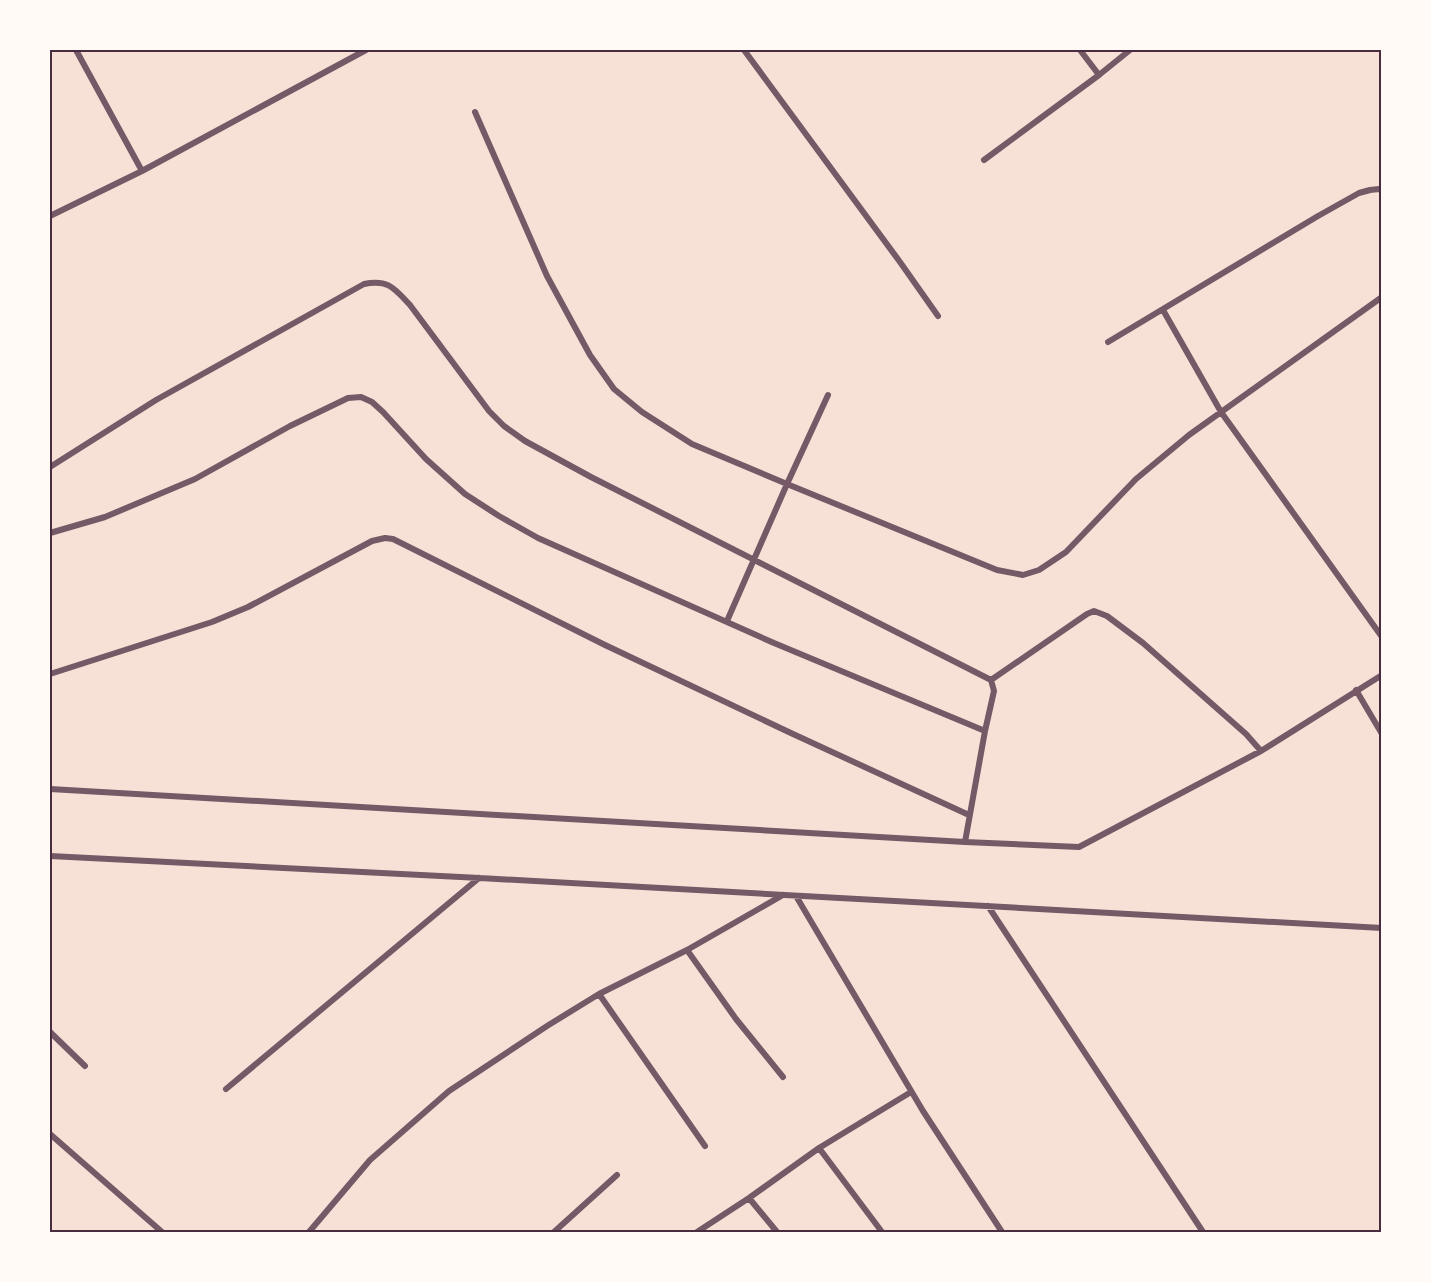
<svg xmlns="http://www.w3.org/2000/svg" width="1431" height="1282" viewBox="0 0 1431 1282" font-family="'Source Sans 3',sans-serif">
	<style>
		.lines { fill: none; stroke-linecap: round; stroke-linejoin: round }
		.minor { stroke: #755966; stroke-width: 6 }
		.neatline { fill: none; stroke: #4a2c40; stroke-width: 2 }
	</style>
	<rect width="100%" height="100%" fill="#f7e1d7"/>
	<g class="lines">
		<!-- minor -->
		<path class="minor" d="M76,50L142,171
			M744,50L900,262L938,316
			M1080,50L1099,75
			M475,112L547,276L590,355L614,389L642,412L692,444L787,484L997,570L1023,575L1039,570L1066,552L1136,479L1189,435L1382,297
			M984,160L1099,75L1130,50
			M50,216L142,171L366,50
			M1163,310L1221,412L1382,637
			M1108,342L1318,216L1359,193L1370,190L1379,189L1382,191
			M50,467L156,400L364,284C388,279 394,288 410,305L489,411L504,426L525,441L591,477L991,680L994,691L985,731L965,842
			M50,533L105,517L195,479L290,426L348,398L361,397L372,402L383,412L426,459L465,494L499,516L538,538L774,643L985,731
			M727,621L787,484L828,395
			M50,674L212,622L248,607L372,541L385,538L393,539L605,645L793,734L969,815
			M991,680L1087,614L1094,611L1107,616L1143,643L1246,734L1261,751
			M1356,690L1382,734
			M50,789L965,842L1079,847L1261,751L1382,675
			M50,856L480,878L1382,928
			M796,896L923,1111L1002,1232
			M988,906L1203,1232
			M687,950L736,1019L783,1077
			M599,994L705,1146
			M50,1032L85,1066
			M226,1089L479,878
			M50,1134L162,1232
			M819,1148L882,1232
			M749,1198L777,1232
			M309,1232L370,1160L449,1091L547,1026L599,994L687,950L783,895
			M554,1232L617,1175
			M697,1232L749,1198L819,1148L911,1092"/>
	</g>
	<!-- border -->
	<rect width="1431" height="1282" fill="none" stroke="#fffaf5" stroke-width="102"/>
	<rect x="51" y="51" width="1329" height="1180" class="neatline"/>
</svg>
